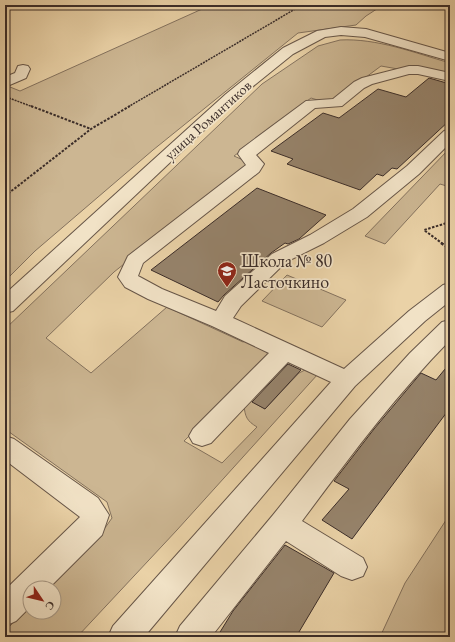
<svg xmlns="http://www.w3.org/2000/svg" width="455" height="642" viewBox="0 0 455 642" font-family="'EB Garamond',serif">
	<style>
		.green { fill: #ccb692; stroke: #84725e }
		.building { fill: #96836b; stroke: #3b2d29 }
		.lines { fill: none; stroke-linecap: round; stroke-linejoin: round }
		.minor-casing { stroke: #675648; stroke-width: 2 }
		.path-far2 { stroke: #3b2d29; stroke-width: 1.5; stroke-dasharray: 2 1; stroke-linecap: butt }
		.path-far1 { stroke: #3b2d29; stroke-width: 2; stroke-dasharray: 2.5 1.5; stroke-linecap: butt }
		.path { stroke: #3b2d29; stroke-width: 2.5; stroke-dasharray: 3 2; stroke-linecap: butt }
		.minor { fill: #f1e2c6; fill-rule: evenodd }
		.labels { text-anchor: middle; stroke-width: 3.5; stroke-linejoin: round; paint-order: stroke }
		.far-street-label { font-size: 15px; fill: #3b2d29; stroke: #f1e2c6 }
		.poi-label { font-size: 18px; fill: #3b2d29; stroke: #f1e2c6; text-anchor: start }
	</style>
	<rect width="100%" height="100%" fill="#ead2a7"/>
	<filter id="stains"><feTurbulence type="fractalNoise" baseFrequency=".005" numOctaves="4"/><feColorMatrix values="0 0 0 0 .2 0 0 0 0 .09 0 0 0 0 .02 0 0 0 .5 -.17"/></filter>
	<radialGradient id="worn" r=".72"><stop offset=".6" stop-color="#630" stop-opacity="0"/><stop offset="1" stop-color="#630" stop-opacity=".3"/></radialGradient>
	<!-- green -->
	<path class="green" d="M211,5H383L366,16L356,25L298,33L153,150L35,251L5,281V85L20,91Z
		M340,40C377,38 415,53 450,63V75L398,69L381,66L335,100L321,101L311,98L234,156L243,160L247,166L114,272L46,338L91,373L167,307L243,342L249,339L266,349L268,356L263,364L184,441L222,463L257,427C247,421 245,417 244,405L249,400L265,409L299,373L305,370L312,369L318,374L177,530L77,637H5V631L30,606V612H54V588H48L100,535L112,518L107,502L5,429V329L262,84L318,46Z
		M450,148V187L440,184L385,244L365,236Z
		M287,275L346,300L322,327L262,301Z
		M450,514V637H380L405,583Z"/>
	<!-- building -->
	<path class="building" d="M429,78L450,84V120L397,169L392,168L383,176L377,174L360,190L287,164L293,159L271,151L323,113L339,118L378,89L406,97Z
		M257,188L326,215L299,239L288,244L285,243L271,253L224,295L218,302L151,270Z
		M450,363V408L352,539L322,520L349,489L334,481L374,429L421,373L436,380Z
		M288,364L301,370L265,409L252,402Z
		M285,545L334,573L296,637H217L233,611Z"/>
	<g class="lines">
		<!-- minor casing -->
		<g class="minor-casing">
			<path id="minor" d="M341,27L366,29L450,53V61L365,37L341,35L325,37L293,54L236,100L13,311L5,313V294L226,94L283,48L317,31Z
				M23,65L28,66L30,69L26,78L5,87V77L15,73L18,66Z
				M409,66H418L450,73V81L418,74H409L372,84L364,88L342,106L315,108L256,155L264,164L259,172L143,263L138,276L162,289L216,311L225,296L272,254L310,235L353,209L407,166L444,131L450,129V143L419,174L367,217L324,243L286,262L241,306L233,318L344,369L409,311L443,285L450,283V301L425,321L355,386L144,637H108L113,626L331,382L288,362L211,443L202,446L193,443L189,436L193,429L269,353L212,326L148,299L125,287L118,277L128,256L246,165L238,154L240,150L306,101L333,99L354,82L362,78Z
				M450,320V340C395,396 349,458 302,521L363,558L367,567L363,576L352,580L341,576L286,541L211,637H175L180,626L273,515L350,419L410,353L442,322Z
				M5,436L14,439L98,498L109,515L102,535L49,588H30V607L16,621L5,626V590L80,517L5,460Z"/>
		</g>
		<!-- path-far2 -->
		<path class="path-far2" d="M9,98L33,107
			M128,107L302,5"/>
		<!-- path-far1 -->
		<path class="path-far1" d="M31,106L91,129
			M5,196L91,129L130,106
			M443,244L424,230L450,222"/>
		<!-- path -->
		<path class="path" d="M441,243L450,249"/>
		<!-- minor -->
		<use href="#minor" class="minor"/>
	</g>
	<!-- icons -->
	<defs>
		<g id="school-pin" transform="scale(1)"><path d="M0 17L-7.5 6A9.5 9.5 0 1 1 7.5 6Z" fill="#8f2418" stroke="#f1e2c6"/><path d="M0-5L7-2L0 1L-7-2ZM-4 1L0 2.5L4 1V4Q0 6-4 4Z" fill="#fff"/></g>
	</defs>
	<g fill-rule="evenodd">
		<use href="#school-pin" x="227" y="271"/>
	</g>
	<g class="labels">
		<!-- far-street labels -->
		<g class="far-street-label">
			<text transform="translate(208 120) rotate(-42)" y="5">улица Романтиков</text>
		</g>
		<!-- poi labels -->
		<g class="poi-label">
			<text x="241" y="267">Школа № 80<tspan x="241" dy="21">Ласточкино</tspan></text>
		</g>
	</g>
	<!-- margin -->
	<rect width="455" height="642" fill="none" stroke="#ead2a7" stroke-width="20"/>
	<rect x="6" y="6" width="443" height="630" fill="none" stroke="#3b2d29" stroke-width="2"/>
	<rect x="10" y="10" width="435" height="622" fill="none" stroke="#3b2d29"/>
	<!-- north arrow -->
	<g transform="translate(42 600) rotate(125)"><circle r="19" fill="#f1e2c6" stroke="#a89a87"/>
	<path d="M0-3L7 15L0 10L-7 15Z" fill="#8f2418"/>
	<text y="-6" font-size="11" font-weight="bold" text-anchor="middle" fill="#3b2d29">С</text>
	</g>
	<rect width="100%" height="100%" filter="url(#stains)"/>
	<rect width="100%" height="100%" fill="url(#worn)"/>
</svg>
